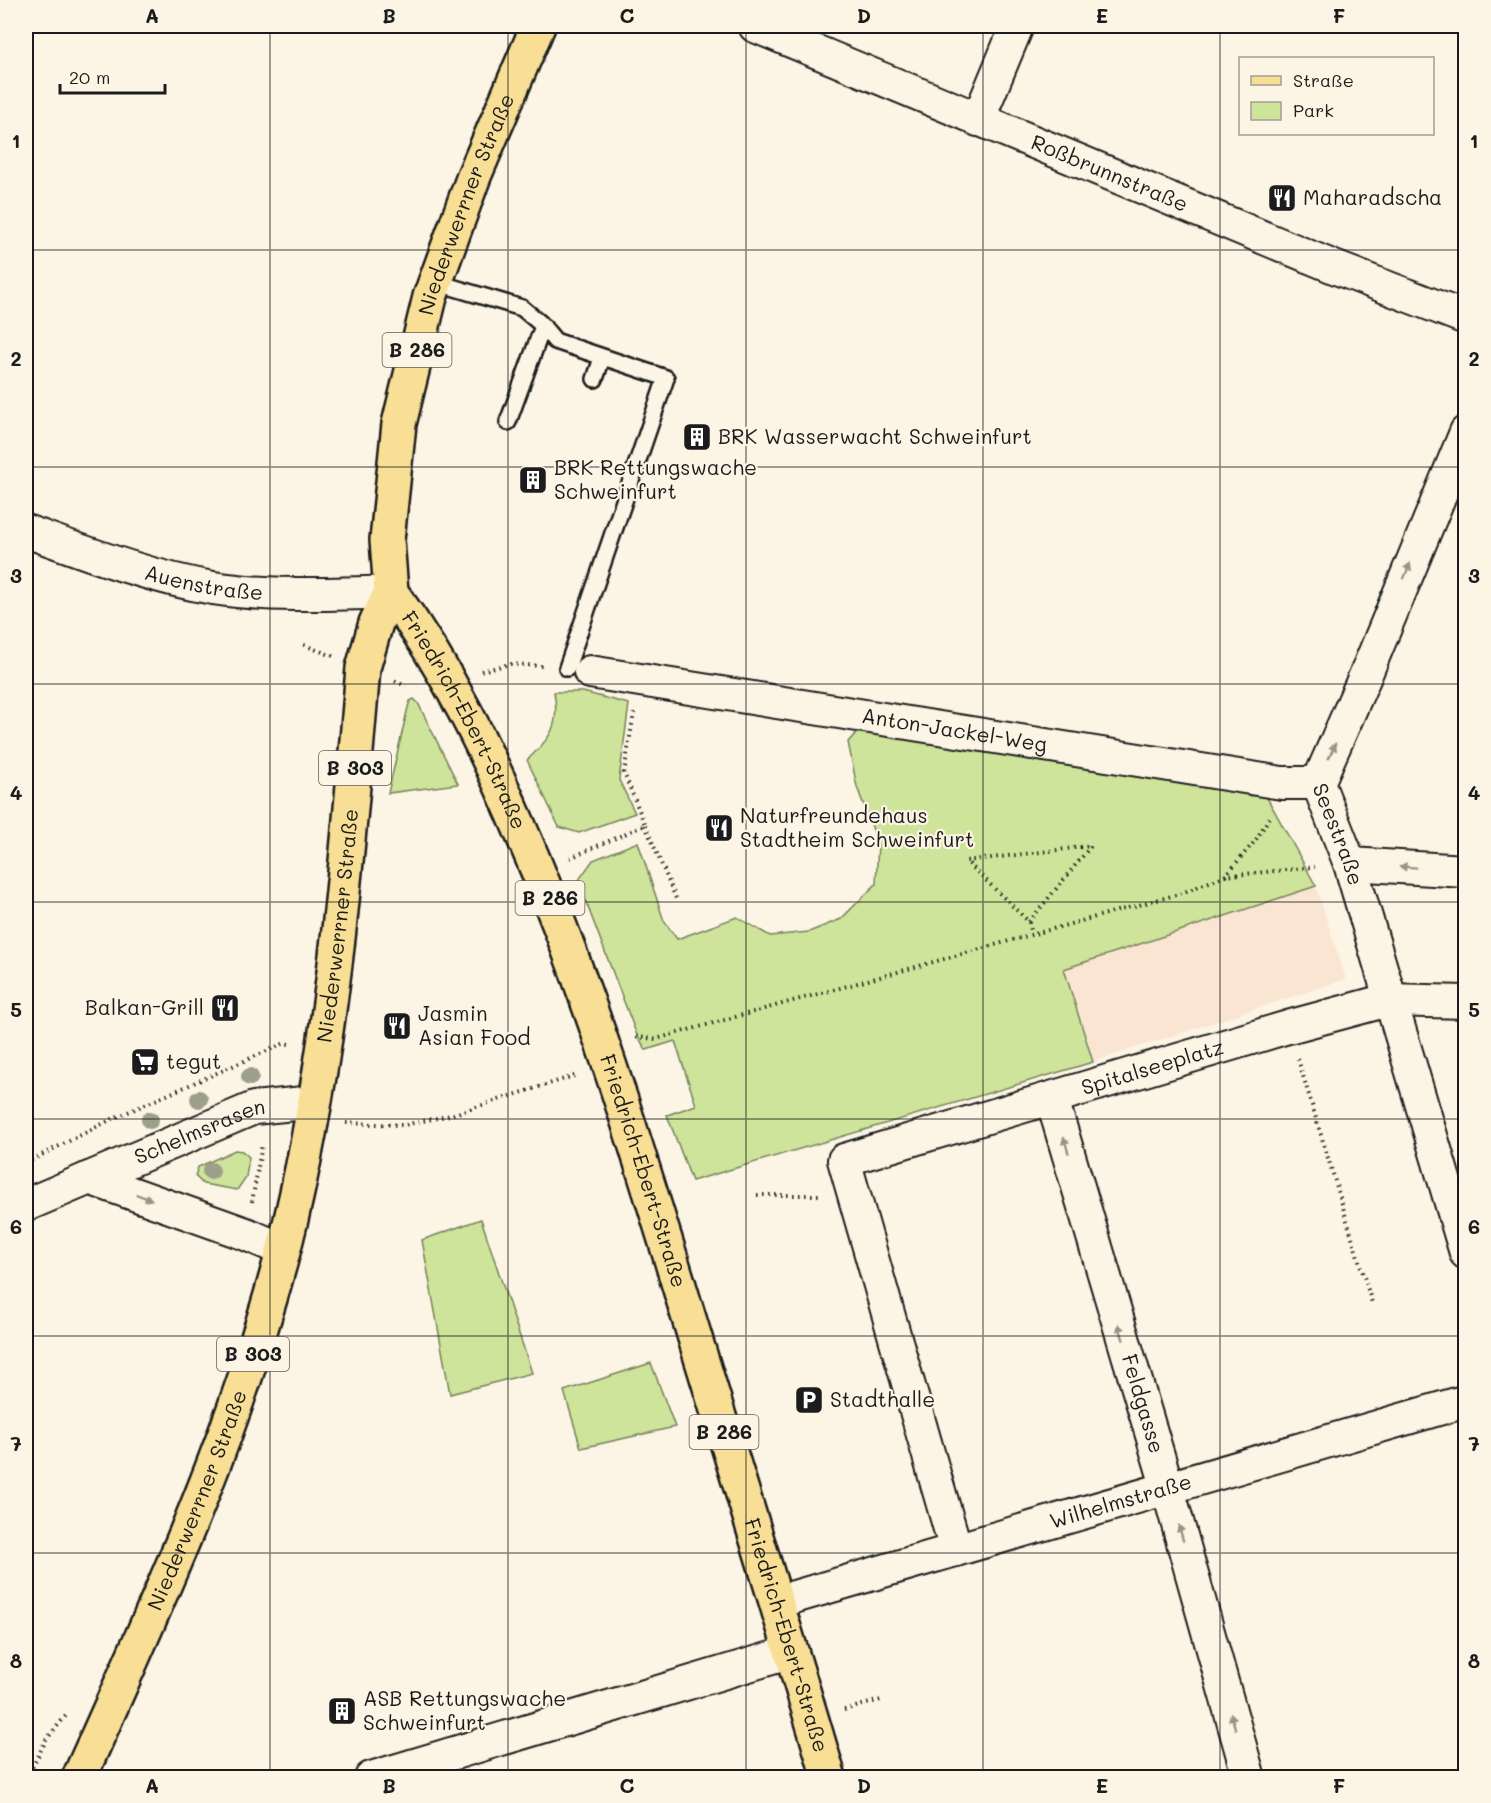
<svg xmlns="http://www.w3.org/2000/svg" width="1491" height="1803" viewBox="0 0 1491 1803" font-family="Mali,sans-serif">
	<style>
		.built { fill: #fae5d2 }
		.green { fill: #cde49a; stroke: #74805b; stroke-width: 1.5 }
		.lines { fill: none; stroke-linecap: round; stroke-linejoin: round }
		.lane-casing { stroke: #1c1c1c; stroke-width: 20 }
		.street-casing { stroke: #1c1c1c; stroke-width: 36 }
		.primary-casing { stroke: #1c1c1c; stroke-width: 38 }
		.path { stroke: #1c1c1c; stroke-width: 4; stroke-dasharray: 1.5 4.5; stroke-linecap: butt }
		.lane { stroke: #fcf5e5; stroke-width: 15 }
		.street { stroke: #fcf5e5; stroke-width: 32 }
		.primary { stroke: #f9df96; stroke-width: 33 }
		.tree { fill: #9e9f8b }
		.oneway { fill: #97938b }
		.grid { fill: none; stroke: #1c1c1c; stroke-width: 1.5; stroke-opacity: 0.55 }
		.labels { text-anchor: middle; stroke-width: 4.5; stroke-linejoin: round; paint-order: stroke }
		.shield { fill: #fcf5e5; stroke: #5f5d58; stroke-width: 1.5 }
		.shield-label { font-size: 20px; font-weight: bold; fill: #1c1c1c }
		.street-label { font-size: 21px; fill: #1c1c1c; stroke: #fcf5e5 }
		.poi-label { font-size: 21px; fill: #1c1c1c; stroke: #fcf5e5; text-anchor: start }
		.neatline { fill: none; stroke: #1c1c1c; stroke-width: 2 }
		.grid-label { font-size: 20px; text-anchor: middle; font-weight: bold; fill: #1c1c1c }
	</style>
	<rect width="100%" height="100%" fill="#fcf5e5"/>
	<filter id="ink" filterUnits="userSpaceOnUse"><feTurbulence type="fractalNoise" baseFrequency=".0167" numOctaves="2"/><feDisplacementMap in="SourceGraphic" scale="12" xChannelSelector="R" yChannelSelector="G"/><feConvolveMatrix kernelMatrix="1 2 1 2 8 2 1 2 1" color-interpolation-filters="sRGB"/></filter>
	<g filter="url(#ink)">
		<!-- built -->
		<path class="built" d="M1316,886L1346,979L1093,1062L1063,969Z"/>
		<!-- green -->
		<path class="green" d="M554,692H583L629,704L619,780L635,813L579,833L559,827L527,760C551,738 560,726 554,692Z
			M414,699L418,703L458,784L388,793L408,707L410,701Z
			M858,731L998,750L1265,794L1316,886L1064,969L1093,1062L692,1181L667,1115L696,1105L675,1041L646,1050L636,1033L578,881L593,860L638,842L664,921L677,939L737,917L770,936L809,932L841,919L876,884L878,843L857,787L848,742Z
			M235,1150L242,1151L249,1157L246,1177L237,1190L203,1184L195,1176L198,1167Z
			M481,1219L532,1373L450,1394L422,1240Z
			M651,1363L675,1427L581,1448L564,1391Z"/>
		<g class="lines">
			<!-- lane casing -->
			<g class="lane-casing">
				<path id="lane" d="M435,282L522,308L540,323L555,341L666,378L567,668
					M595,379L602,358
					M508,422L543,326"/>
			</g>
			<!-- street casing -->
			<g class="street-casing">
				<g id="street">
					<path id="s1" d="M755,26L1334,267L1466,318"/>
					<path d="M978,120L1017,26"/>
					<path id="s2" d="M1466,432L1366,674L1318,783L1350,864L1466,1253"/>
					<path id="s3" d="M26,531C87,553 149,577 213,588C272,597 332,594 391,592"/>
					<path id="s4" d="M590,672L1282,783H1318"/>
					<path d="M1350,864L1466,871"/>
					<path id="s5" d="M1052,1099L1168,1489L1249,1778"/>
					<path d="M89,1178L246,1234L283,1250"/>
					<path id="s6" d="M26,1205L254,1108L314,1102"/>
					<path id="s7" d="M956,1550L844,1160L1288,1027L1388,1000L1466,1002"/>
					<path id="s8" d="M777,1602L1466,1401"/>
					<path d="M371,1778L792,1652"/>
				</g>
			</g>
			<!-- primary casing -->
			<g class="primary-casing">
				<g id="primary">
					<path id="s9" d="M391,592C447,668 487,751 524,838C583,975 627,1116 671,1259C723,1432 778,1604 829,1778"/>
					<path id="s10" d="M79,1778C157,1604 236,1433 284,1248C332,1059 347,862 363,668L376,623L391,592L387,540L399,424L430,297L474,176L538,26"/>
				</g>
			</g>
			<!-- path -->
			<path class="path" d="M304,645L333,656
				M481,671L510,664L542,666
				M395,681L406,686
				M645,825L677,901
				M570,858L645,825L624,773L634,713
				M1225,876L1255,841L1271,815
				M1029,922L1091,846L966,861L1029,922L1032,934
				M636,1037L656,1039L1182,893L1224,876L1315,867
				M1298,1059L1372,1303
				M346,1123L404,1125L451,1115L577,1075
				M26,1163L112,1119L285,1043L289,1044
				M757,1195H819
				M252,1202L262,1144
				M844,1710L881,1700
				M27,1778L46,1740L68,1713"/>
			<!-- lane -->
			<use href="#lane" class="lane"/>
			<!-- street -->
			<use href="#street" class="street"/>
			<!-- primary -->
			<use href="#primary" class="primary"/>
		</g>
		<!-- trees -->
		<g class="tree">
			<circle cx="250" cy="1077" r="9"/>
			<circle cx="199" cy="1099" r="9"/>
			<circle cx="150" cy="1120" r="9"/>
			<circle cx="211" cy="1171" r="9"/>
		</g>
		<!-- one-way arrows -->
		<defs><path id="oneway-solid" d="M-6-.8H1V-3.2L6.5 0L1 3.2V.8H-6Z" transform="scale(1.5)"/></defs>
		<g class="oneway">
			<use href="#oneway-solid" transform="translate(1407 571) rotate(-68)"/>
			<use href="#oneway-solid" transform="translate(1332 751) rotate(-66)"/>
			<use href="#oneway-solid" transform="translate(1408 867) rotate(-176)"/>
			<use href="#oneway-solid" transform="translate(1066 1145) rotate(-107)"/>
			<use href="#oneway-solid" transform="translate(144 1197) rotate(20)"/>
			<use href="#oneway-solid" transform="translate(1121 1332) rotate(-107)"/>
			<use href="#oneway-solid" transform="translate(1181 1533) rotate(-106)"/>
			<use href="#oneway-solid" transform="translate(1233 1721) rotate(-106)"/>
		</g>
	</g>
	<!-- grid -->
	<path class="grid" d="M270,26V1778M508,26V1778M746,26V1778M983,26V1778M1220,26V1778M26,250H1466M26,467H1466M26,684H1466M26,902H1466M26,1119H1466M26,1336H1466M26,1553H1466"/>
	<!-- icons -->
	<defs>
		<g id="restaurant-square" transform="scale(1.5)"><rect x="-9" y="-9" width="18" height="18" rx="4" fill="#1c1c1c" stroke="#fcf5e5"/><path d="M-5-6h1v4h1v-4h1v4h1v-4h1v5L-1.5 .5V6h-2V.5L-5-1ZM5-6V6H3V1.5H1.5Q1.5-4 5-6Z" fill="#fff"/></g>
		<g id="building-square" transform="scale(1.5)"><rect x="-9" y="-9" width="18" height="18" rx="4" fill="#1c1c1c" stroke="#fcf5e5"/><path d="M-4-6H4V6H1V3H-1V6H-4ZM-2.5-4.3h1.7v1.8h-1.7ZM.8-4.3h1.7v1.8H.8ZM-2.5-1h1.7V.8h-1.7ZM.8-1h1.7V.8H.8Z" fill="#fff"/></g>
		<g id="supermarket-square" transform="scale(1.5)"><rect x="-9" y="-9" width="18" height="18" rx="4" fill="#1c1c1c" stroke="#fcf5e5"/><path d="M-6-5.5h2.5l.6 2H6L4.5 2H-2.5L-4.4-4H-6ZM-1.5 3.2a1.3 1.3 0 1 0 .1 0ZM3 3.2a1.3 1.3 0 1 0 .1 0Z" fill="#fff"/></g>
		<g id="parking-square" transform="scale(1.5)"><rect x="-9" y="-9" width="18" height="18" rx="4" fill="#1c1c1c" stroke="#fcf5e5"/><path d="M-3.5-5.5H1a3.5 3.5 0 0 1 0 7H-1V5.5H-3.5ZM-1-3.4V-.6H.8a1.4 1.4 0 0 0 0-2.8Z" fill="#fff"/></g>
	</defs>
	<g fill-rule="evenodd">
		<use href="#restaurant-square" x="1282" y="198"/>
		<use href="#building-square" x="697" y="437"/>
		<use href="#building-square" x="533" y="480"/>
		<use href="#restaurant-square" x="719" y="828"/>
		<use href="#restaurant-square" x="225" y="1008"/>
		<use href="#restaurant-square" x="397" y="1026"/>
		<use href="#supermarket-square" x="145" y="1062"/>
		<use href="#parking-square" x="809" y="1400"/>
		<use href="#building-square" x="342" y="1711"/>
	</g>
	<g class="labels">
		<!-- shield labels -->
		<g class="shield">
			<rect x="382.5" y="333" width="69" height="34" rx="4.5"/>
			<rect x="319" y="751" width="72" height="34" rx="4.5"/>
			<rect x="515.5" y="881" width="69" height="34" rx="4.5"/>
			<rect x="217" y="1337" width="72" height="34" rx="4.5"/>
			<rect x="689.5" y="1415" width="69" height="34" rx="4.5"/>
		</g>
		<g class="shield-label">
			<text x="417" y="357">B 286</text>
			<text x="355" y="775">B 303</text>
			<text x="550" y="905">B 286</text>
			<text x="253" y="1361">B 303</text>
			<text x="724" y="1439">B 286</text>
		</g>
		<!-- street labels -->
		<g class="street-label">
			<text dy="7" stroke="none"><textPath href="#s1" startOffset="384">Roßbrunnstraße</textPath></text>
			<text dy="7" stroke="none"><textPath href="#s10" startOffset="1635">Niederwerrner Straße</textPath></text>
			<text dy="7" stroke="none"><textPath href="#s3" startOffset="186">Auenstraße</textPath></text>
			<text dy="7" stroke="none"><textPath href="#s9" startOffset="148">Friedrich-Ebert-Straße</textPath></text>
			<text dy="7" stroke="none"><textPath href="#s4" startOffset="369">Anton-Jackel-Weg</textPath></text>
			<text dy="7" stroke="none"><textPath href="#s2" startOffset="436">Seestraße</textPath></text>
			<text dy="7" stroke="none"><textPath href="#s10" startOffset="896">Niederwerrner Straße</textPath></text>
			<text dy="7" stroke="none"><textPath href="#s7" startOffset="728">Spitalseeplatz</textPath></text>
			<text dy="7" stroke="none"><textPath href="#s6" startOffset="189">Schelmsrasen</textPath></text>
			<text dy="7" stroke="none"><textPath href="#s9" startOffset="634">Friedrich-Ebert-Straße</textPath></text>
			<text dy="7" stroke="none"><textPath href="#s5" startOffset="318">Feldgasse</textPath></text>
			<text dy="7" stroke="none"><textPath href="#s10" startOffset="302">Niederwerrner Straße</textPath></text>
			<text dy="7" stroke="none"><textPath href="#s8" startOffset="358">Wilhelmstraße</textPath></text>
			<text dy="7" stroke="none"><textPath href="#s9" startOffset="1120">Friedrich-Ebert-Straße</textPath></text>
		</g>
		<!-- poi labels -->
		<g class="poi-label">
			<text x="1303" y="205">Maharadscha</text>
			<text x="718" y="444">BRK Wasserwacht Schweinfurt</text>
			<text x="554" y="475">BRK Rettungswache<tspan x="554" dy="24">Schweinfurt</tspan></text>
			<text x="740" y="823">Naturfreundehaus<tspan x="740" dy="24">Stadtheim Schweinfurt</tspan></text>
			<text x="204" y="1015" text-anchor="end">Balkan-Grill</text>
			<text x="418" y="1021">Jasmin<tspan x="418" dy="24">Asian Food</tspan></text>
			<text x="166" y="1069">tegut</text>
			<text x="830" y="1407">Stadthalle</text>
			<text x="363" y="1706">ASB Rettungswache<tspan x="363" dy="24">Schweinfurt</tspan></text>
		</g>
	</g>
	<!-- margin -->
	<rect width="1491" height="1803" fill="none" stroke="#fcf5e5" stroke-width="66"/>
	<!-- legend -->
	<rect x="1239" y="57" width="195" height="78" fill="#fcf5e5" stroke="#a29e95" stroke-width="1.5"/>
	<rect x="1251" y="76" width="30" height="9" fill="#f9df96" stroke="#a29e95" stroke-width="1.5"/>
	<text x="1293" y="87" font-size="18" fill="#1c1c1c">Straße</text>
	<rect x="1251" y="102" width="30" height="18" fill="#cde49a" stroke="#a29e95" stroke-width="1.5"/>
	<text x="1293" y="117" font-size="18" fill="#1c1c1c">Park</text>
	<!-- scale -->
	<path d="M60 84v9h105v-9" fill="none" stroke="#1c1c1c" stroke-width="3"/>
	<text x="69" y="84" font-size="18" fill="#1c1c1c" stroke="#fcf5e5" stroke-width="4.5" paint-order="stroke">20 m</text>
	<rect x="33" y="33" width="1425" height="1737" class="neatline"/>
	<g class="grid-label">
		<text x="152" y="23">A</text>
		<text x="389" y="23">B</text>
		<text x="627" y="23">C</text>
		<text x="864" y="23">D</text>
		<text x="1102" y="23">E</text>
		<text x="1339" y="23">F</text>
		<text x="16" y="148">1</text>
		<text x="1474" y="148">1</text>
		<text x="16" y="366">2</text>
		<text x="1474" y="366">2</text>
		<text x="16" y="583">3</text>
		<text x="1474" y="583">3</text>
		<text x="16" y="800">4</text>
		<text x="1474" y="800">4</text>
		<text x="16" y="1017">5</text>
		<text x="1474" y="1017">5</text>
		<text x="16" y="1234">6</text>
		<text x="1474" y="1234">6</text>
		<text x="16" y="1451">7</text>
		<text x="1474" y="1451">7</text>
		<text x="16" y="1668">8</text>
		<text x="1474" y="1668">8</text>
		<text x="152" y="1793">A</text>
		<text x="389" y="1793">B</text>
		<text x="627" y="1793">C</text>
		<text x="864" y="1793">D</text>
		<text x="1102" y="1793">E</text>
		<text x="1339" y="1793">F</text>
	</g>
</svg>
